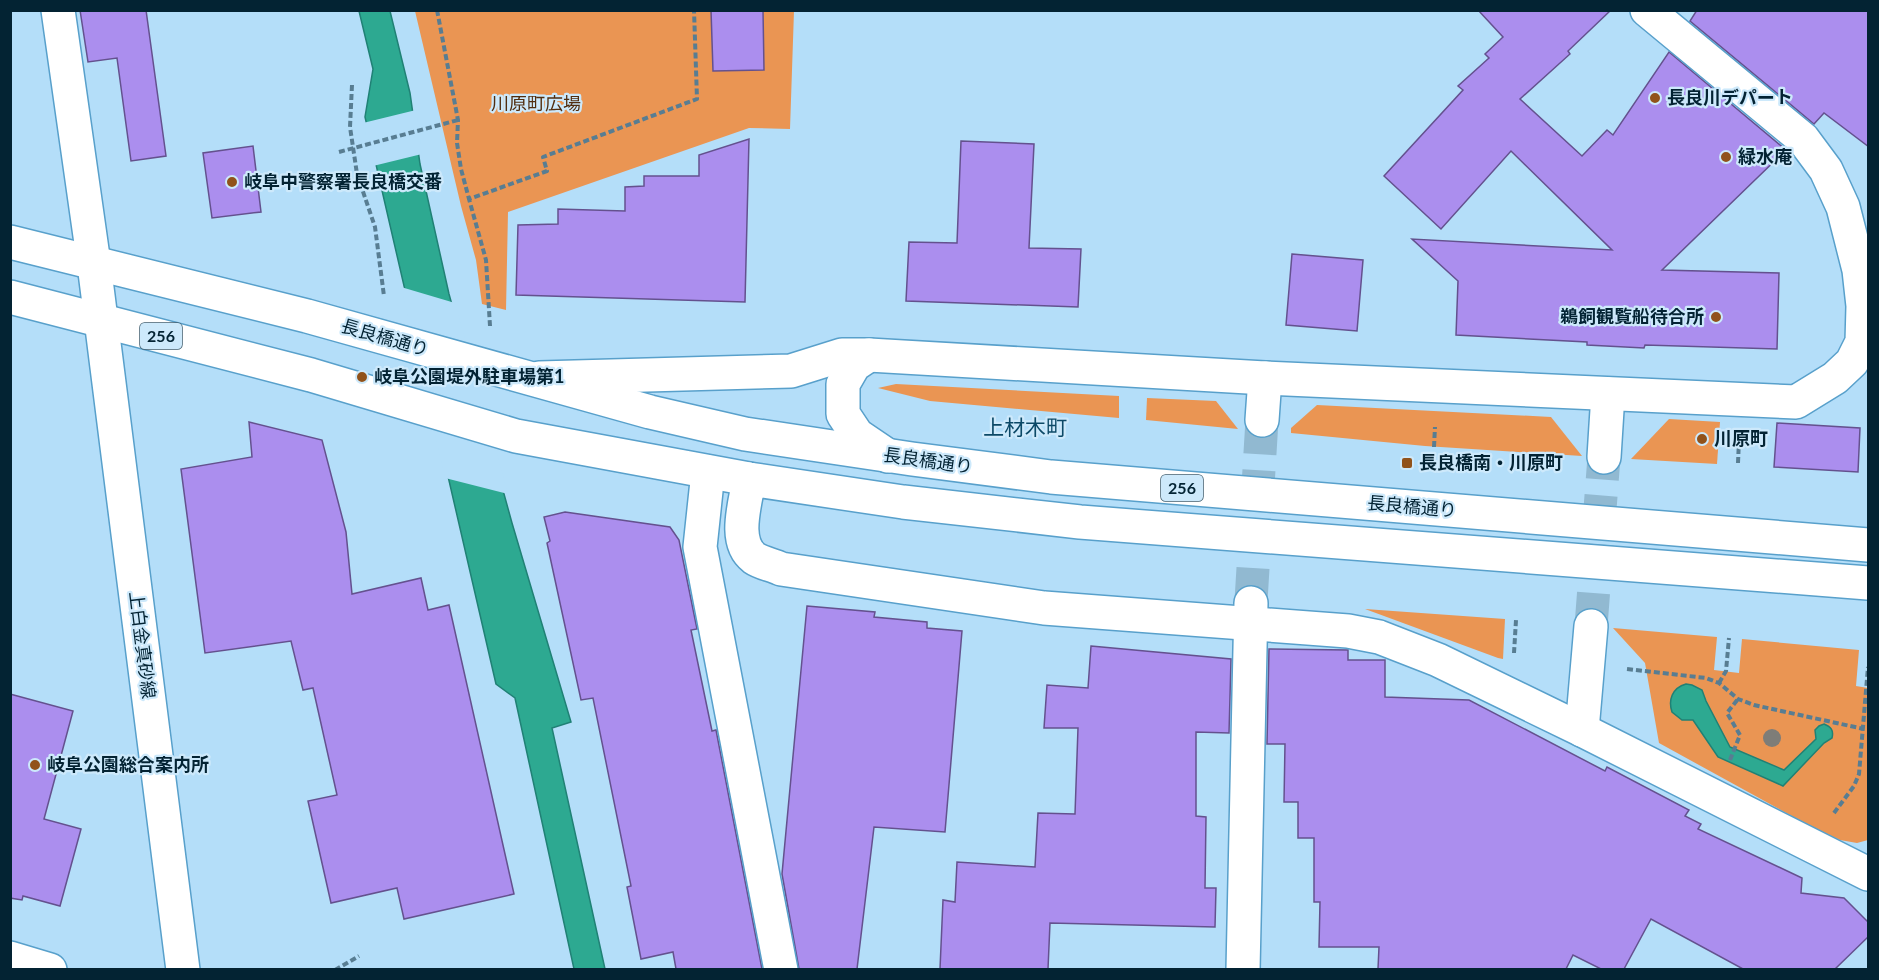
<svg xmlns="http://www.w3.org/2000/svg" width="1879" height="980" font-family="Lato,'Noto Sans JP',sans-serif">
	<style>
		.green { fill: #ea9553 }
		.water { fill: #2da991; stroke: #208175; stroke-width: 1.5 }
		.pier { fill: #b4def9 }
		.building { fill: #ab8eee; stroke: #64518e; stroke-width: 1.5 }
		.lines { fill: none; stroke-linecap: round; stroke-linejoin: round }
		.street-tunnel { stroke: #91b9d1; stroke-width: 33; stroke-dasharray: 33 16; stroke-linecap: butt }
		.street-casing { stroke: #58a0cb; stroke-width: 36 }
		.secondary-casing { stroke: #58a0cb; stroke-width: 36 }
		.highway-casing { stroke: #58a0cb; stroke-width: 36 }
		.path { stroke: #587d92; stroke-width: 4; stroke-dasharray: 6 3; stroke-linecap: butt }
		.street { stroke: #fff; stroke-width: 33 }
		.secondary { stroke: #fff; stroke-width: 33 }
		.highway { stroke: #fff; stroke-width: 33 }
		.tree { fill: #7e7d78 }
		.poi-dot { fill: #91521a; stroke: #cde9fb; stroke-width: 2 }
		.labels { text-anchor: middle; stroke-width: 4.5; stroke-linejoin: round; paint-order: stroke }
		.shield { fill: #cde9fb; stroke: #405e6f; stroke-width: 1.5 }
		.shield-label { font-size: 16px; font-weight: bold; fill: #032333 }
		.poi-label { font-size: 18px; font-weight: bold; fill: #032333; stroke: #cde9fb; text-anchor: start }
		.park-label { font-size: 18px; fill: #512d0f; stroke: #cde9fb }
		.street-label { font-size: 18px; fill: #032333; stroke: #cde9fb }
		.quarter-label { font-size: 21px; fill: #0c4967; stroke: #cde9fb }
	</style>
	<rect width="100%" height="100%" fill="#b4def9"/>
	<g class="green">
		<path d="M 415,11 L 794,11 L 790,129 L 749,128 L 508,212 L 506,310 L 482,304 L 476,260 L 461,206 Z"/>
		<path d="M 896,384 L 1119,396 L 1119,418 L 930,401 L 878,388 Z"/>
		<path d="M 1147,398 L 1216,401 L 1238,429 L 1146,420 Z"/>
		<path d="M 1317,405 L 1551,417 L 1582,456 L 1425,446 L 1291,433 L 1291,428 Z"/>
		<path d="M 1669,419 L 1720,422 L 1717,464 L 1631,459 Z"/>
		<path d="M 1365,609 L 1505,619 L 1503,659 L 1498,658 Z"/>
		<path d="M 1613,628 L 1717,637 L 1714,670 L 1739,673 L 1742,639 L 1859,650 L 1856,686 L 1868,688 L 1868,840 L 1857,843 L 1840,840 L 1808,825 L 1659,743 L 1645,663 Z"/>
	</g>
	<g class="water">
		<path d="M 359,11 L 390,11 L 410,93 L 420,164 L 449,294 L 512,523 L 571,722 L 552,728 L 605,969 L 574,969 L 515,698 L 496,684 L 365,117 L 373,69 Z"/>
		<path d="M 1686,684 L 1692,685 L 1702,690 L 1706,701 L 1730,747 L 1784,770 L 1816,739 L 1815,730 L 1819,726 L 1824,724 C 1831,727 1834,730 1832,738 L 1824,743 L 1783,786 L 1718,757 L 1693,720 L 1682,720 L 1672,712 C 1668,700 1672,688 1686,684 Z"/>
	</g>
	<g class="pier">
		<path d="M 416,110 L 422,154 L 373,166 L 363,123 Z"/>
		<path d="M 401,287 L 455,303 L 508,494 L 445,478 Z"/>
	</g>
	<g class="building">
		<path d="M 80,10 L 146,10 L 166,156 L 131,161 L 117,58 L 88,62 Z"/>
		<path d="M 711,10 L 763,10 L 764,70 L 713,71 Z"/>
		<path d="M 1478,10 L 1611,10 L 1568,51 L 1570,54 L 1520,99 L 1582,156 L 1607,130 L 1613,135 L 1669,52 L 1786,150 L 1662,270 L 1779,273 L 1777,349 L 1645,345 L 1644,348 L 1587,345 L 1587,342 L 1456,335 L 1458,281 L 1412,239 L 1612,250 L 1511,151 L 1441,229 L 1384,176 L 1463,90 L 1458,86 L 1489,58 L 1485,54 L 1503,37 Z"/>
		<path d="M 1697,10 L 1869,10 L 1869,147 L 1824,113 L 1814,124 L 1690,21 Z"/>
		<path d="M 749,139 L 745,302 L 516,295 L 518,225 L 558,224 L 558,209 L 625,211 L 625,187 L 644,186 L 644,176 L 699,176 L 699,155 Z"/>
		<path d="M 961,141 L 1034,144 L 1029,248 L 1081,249 L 1078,307 L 906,301 L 909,242 L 957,243 Z"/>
		<path d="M 253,146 L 261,212 L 212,218 L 203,153 Z"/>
		<path d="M 1292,254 L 1363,260 L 1357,331 L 1286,325 Z"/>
		<path d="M 249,422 L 322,440 L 346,532 L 352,594 L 421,578 L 428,610 L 449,605 L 514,894 L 404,919 L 397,888 L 331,903 L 308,801 L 337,795 L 313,688 L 303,690 L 291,641 L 205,653 L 181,469 L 252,457 Z"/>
		<path d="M 1777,423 L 1860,428 L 1858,472 L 1774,467 Z"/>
		<path d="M 565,512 L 670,527 L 679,540 L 697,629 L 691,630 L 712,731 L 716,730 L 762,969 L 676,969 L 673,952 L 641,959 L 627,887 L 631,886 L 593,698 L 581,700 L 547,543 L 550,541 L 544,517 Z"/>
		<path d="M 807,606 L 875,612 L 874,617 L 927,622 L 927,628 L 962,631 L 945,832 L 874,827 L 857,969 L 799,969 L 782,874 Z"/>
		<path d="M 1091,646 L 1231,659 L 1229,733 L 1196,732 L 1196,816 L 1206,817 L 1205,888 L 1216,888 L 1215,927 L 1050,923 L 1048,969 L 940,969 L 943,900 L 955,902 L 957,862 L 1035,867 L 1038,813 L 1075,814 L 1078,728 L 1044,728 L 1047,685 L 1088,688 Z"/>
		<path d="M 1269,649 L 1348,650 L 1348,660 L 1385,660 L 1385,697 L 1469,700 L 1605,771 L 1607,767 L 1689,810 L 1685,816 L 1701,824 L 1698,829 L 1802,878 L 1801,893 L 1844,898 L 1869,923 L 1869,936 L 1835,969 L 1743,969 L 1651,919 L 1624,969 L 1601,969 L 1573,955 L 1566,969 L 1378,969 L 1379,947 L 1319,947 L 1320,902 L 1314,902 L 1314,838 L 1298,838 L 1298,802 L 1284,802 L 1285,744 L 1267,744 Z"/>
		<path d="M 10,694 L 73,711 L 44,819 L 81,829 L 60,906 L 23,896 L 22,900 L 10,898 Z"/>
	</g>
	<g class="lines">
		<g class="street-tunnel">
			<path d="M 1251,601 L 1262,420"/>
			<path d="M 1591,626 L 1604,457"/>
		</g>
		<g class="street-casing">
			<g id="street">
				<path d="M 869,355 L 854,365 L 843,384 L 843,414 L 857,435 L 888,456"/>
				<path d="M 539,378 L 791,371 L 842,355 L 869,355 L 1265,378 L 1796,402 L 1835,378 L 1852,362 L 1862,342 L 1863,306 L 1859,270 L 1843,207 L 1826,170 L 1803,139 L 1647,10"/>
				<path d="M 1262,420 L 1265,378"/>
				<path d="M 1604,457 L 1608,394"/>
				<path d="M 708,472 L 700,547 L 781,970"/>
				<path d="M 749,479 C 746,502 732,541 754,558 C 761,563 773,565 781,569 L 1044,608 L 1348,631 L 1379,637 L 1438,660 L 1582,730 L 1868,874"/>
				<path d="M 1582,730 L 1591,626"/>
				<path d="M 10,958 L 50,970"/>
				<path d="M 1243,970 L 1251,603"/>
			</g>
		</g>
		<g class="secondary-casing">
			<path id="secondary" d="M 58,10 L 94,264 L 183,970"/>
		</g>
		<g class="highway-casing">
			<g id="highway">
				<path d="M 10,242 L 307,316 L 650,412 L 745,434 L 912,459 L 1051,477 L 1868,545"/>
				<path d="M 10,297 L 311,375 L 516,436 L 749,479 L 903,502 L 1080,522 L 1868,583"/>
			</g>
		</g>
		<g class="path">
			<path d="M 437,10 L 458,120 L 457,143 L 461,169 L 469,199"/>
			<path d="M 352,85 L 350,127 L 357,174 L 375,227 L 384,296"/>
			<path d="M 339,152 L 458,120"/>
			<path d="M 490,326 L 486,260 L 469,199 L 547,171 L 543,157 L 697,99 L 694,10"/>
			<path d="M 1434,447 L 1435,427"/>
			<path d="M 1738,463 L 1739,440"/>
			<path d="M 1514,653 L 1516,620"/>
			<path d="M 1627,669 L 1706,678 L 1719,683 L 1738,699 L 1754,705 L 1864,729"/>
			<path d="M 1719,683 L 1726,671 L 1729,638"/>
			<path d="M 1730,760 L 1740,735 L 1727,713 L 1738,699"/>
			<path d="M 1834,813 L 1854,786 L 1859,774 L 1868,667"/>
			<path d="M 335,970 L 359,956"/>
		</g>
		<use href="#street" class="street"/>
		<use href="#secondary" class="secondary"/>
		<use href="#highway" class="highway"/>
	</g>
	<circle class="tree" cx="1772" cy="738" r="9"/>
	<g class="poi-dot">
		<circle cx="1655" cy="98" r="6"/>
		<circle cx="1726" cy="157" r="6"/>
		<circle cx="232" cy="182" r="6"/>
		<circle cx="1716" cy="317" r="6"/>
		<circle cx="362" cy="377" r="6"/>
		<circle cx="1702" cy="439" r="6"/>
		<rect x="1401" y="457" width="12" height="12" rx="3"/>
		<circle cx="35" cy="765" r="6"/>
	</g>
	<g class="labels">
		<g class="shield">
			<rect x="140" y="323" width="42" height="26" rx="4.5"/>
			<rect x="1161" y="475" width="42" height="26" rx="4.5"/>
		</g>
		<g class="shield-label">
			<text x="161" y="342">256</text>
			<text x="1182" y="494">256</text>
		</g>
		<g class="poi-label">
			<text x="1667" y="104">長良川デパート</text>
			<text x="1738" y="163">緑水庵</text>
			<text x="244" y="188">岐阜中警察署長良橋交番</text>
			<text x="1704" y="323" text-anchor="end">鵜飼観覧船待合所</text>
			<text x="374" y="383">岐阜公園堤外駐車場第1</text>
			<text x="1714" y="445">川原町</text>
			<text x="1419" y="469">長良橋南・川原町</text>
			<text x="47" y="771">岐阜公園総合案内所</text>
		</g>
		<g class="park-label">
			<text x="536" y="110">川原町広場</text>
		</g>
		<g class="street-label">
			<text transform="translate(385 338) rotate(16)" y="6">長良橋通り</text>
			<text transform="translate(928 461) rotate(8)" y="6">長良橋通り</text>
			<text transform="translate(1412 507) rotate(5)" y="6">長良橋通り</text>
			<text transform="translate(142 645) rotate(83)" y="6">上白金真砂線</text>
		</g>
		<g class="quarter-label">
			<text x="1025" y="435">上材木町</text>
		</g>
	</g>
	<rect width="1879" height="980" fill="none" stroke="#032333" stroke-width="24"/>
</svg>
